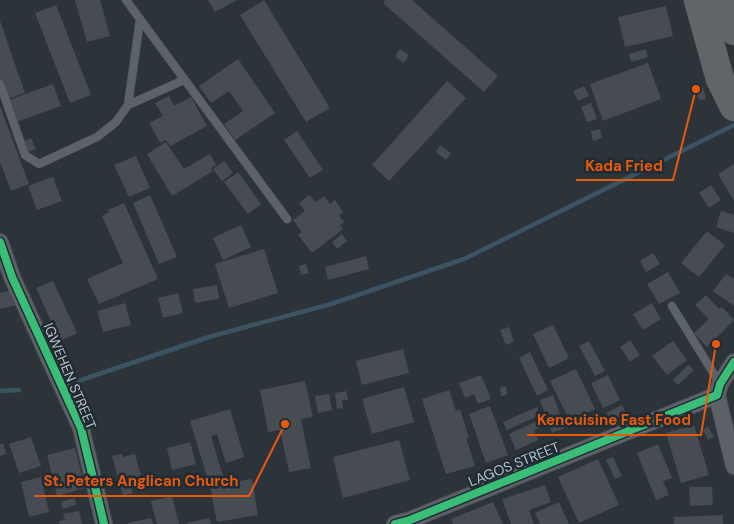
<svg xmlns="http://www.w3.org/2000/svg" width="734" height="524" font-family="'DM Sans',sans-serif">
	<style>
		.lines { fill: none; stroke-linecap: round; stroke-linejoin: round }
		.stream { stroke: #3c5363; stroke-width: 4.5 }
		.building { fill: #464c51 }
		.lane-casing { stroke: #4a5054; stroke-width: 9 }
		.street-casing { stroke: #4a5054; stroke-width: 18 }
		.highway-casing { stroke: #495055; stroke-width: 29 }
		.lane { stroke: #5d6268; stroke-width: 8 }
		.street { stroke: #5d6268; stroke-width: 16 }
		.highway { stroke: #626567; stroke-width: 28 }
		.cycleway-casing { stroke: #202b34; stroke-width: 11 }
		.cycleway { stroke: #3abd76; stroke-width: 8 }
		.labels { text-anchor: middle; stroke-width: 5; stroke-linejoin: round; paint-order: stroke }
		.street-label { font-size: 14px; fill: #b8c1c9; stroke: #202b34 }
		.leader { fill: none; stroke: #e8590c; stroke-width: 2 }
		.callout-dot { fill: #e8590c; stroke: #202b34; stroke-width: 2 }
		.callout-label { font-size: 15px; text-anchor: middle; font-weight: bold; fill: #e8590c; stroke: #202b34; stroke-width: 5; stroke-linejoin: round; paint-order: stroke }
	</style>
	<rect width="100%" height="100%" fill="#2d3439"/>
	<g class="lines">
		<g class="stream">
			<path d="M 78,381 L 212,336 L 331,304 L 464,259 L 734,125"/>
			<path d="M 0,391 L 19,390"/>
		</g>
	</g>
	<g class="building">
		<path d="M 75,0 L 100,0 L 110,36 L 87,42 Z"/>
		<path d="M 208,0 L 237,0 L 215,12 Z"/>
		<path d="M 264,0 L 330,108 L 306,122 L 240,15 Z"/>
		<path d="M 385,0 L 412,0 L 498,76 L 484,92 L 383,3 Z"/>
		<path d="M 56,5 L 91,95 L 70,103 L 35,13 Z"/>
		<path d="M 666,6 L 673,36 L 625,47 L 618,17 Z"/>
		<path d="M 0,21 L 25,93 L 7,99 L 0,78 Z"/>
		<path d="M 400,49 L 409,55 L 404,63 L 395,56 Z"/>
		<path d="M 646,49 L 648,57 L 631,62 L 629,54 Z"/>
		<path d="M 238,59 L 275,113 L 235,140 L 224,124 L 243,111 L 229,91 L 211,103 L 199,86 Z"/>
		<path d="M 648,63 L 661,99 L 603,121 L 590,84 Z"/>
		<path d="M 447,81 L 466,98 L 389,181 L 372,165 Z"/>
		<path d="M 53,84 L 61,106 L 17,122 L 9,100 Z"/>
		<path d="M 584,86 L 589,96 L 578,101 L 573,91 Z"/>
		<path d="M 703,87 L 706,99 L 699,100 L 696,89 Z"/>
		<path d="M 169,96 L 174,106 L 191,97 L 207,126 L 170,146 L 166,140 L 160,143 L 149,123 L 163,116 L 155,103 Z"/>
		<path d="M 591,103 L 597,119 L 587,122 L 581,107 Z"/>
		<path d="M 0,106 L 29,184 L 11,191 L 0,162 Z"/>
		<path d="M 600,129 L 602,138 L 593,141 L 591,131 Z"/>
		<path d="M 297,131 L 323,170 L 310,178 L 284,140 Z"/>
		<path d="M 31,138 L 36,149 L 26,153 L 22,142 Z"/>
		<path d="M 166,142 L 184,169 L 210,154 L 216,165 L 211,168 L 213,171 L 172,196 L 147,154 Z"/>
		<path d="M 440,145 L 451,153 L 446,160 L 436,152 Z"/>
		<path d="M 136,156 L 150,188 L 129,197 L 114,165 Z"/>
		<path d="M 224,161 L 233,173 L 222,181 L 213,169 Z"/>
		<path d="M 734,164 L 734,201 L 718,174 Z"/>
		<path d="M 238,172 L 261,204 L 248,214 L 224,182 Z"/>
		<path d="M 53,177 L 62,201 L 37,210 L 28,186 Z"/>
		<path d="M 711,185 L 721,200 L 709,208 L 699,193 Z"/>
		<path d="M 150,195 L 177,257 L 159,264 L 133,203 Z"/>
		<path d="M 309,195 L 316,202 L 324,196 L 330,204 L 335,200 L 343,212 L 339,215 L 344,222 L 340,225 L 343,229 L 312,253 L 298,235 L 302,232 L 293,220 L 305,211 L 299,203 Z"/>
		<path d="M 124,203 L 158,279 L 99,304 L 87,279 L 123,263 L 102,216 L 109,212 L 108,210 Z"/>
		<path d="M 721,211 L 734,215 L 734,233 L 716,227 Z"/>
		<path d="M 241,225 L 251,247 L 223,260 L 213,238 Z"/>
		<path d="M 707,231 L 725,245 L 699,277 L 681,263 Z"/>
		<path d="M 342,234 L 347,241 L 337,249 L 332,242 Z"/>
		<path d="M 264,249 L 278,293 L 229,308 L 215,264 Z"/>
		<path d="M 653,253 L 660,264 L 646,272 L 640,261 Z"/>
		<path d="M 366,256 L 369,269 L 328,280 L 325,267 Z"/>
		<path d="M 306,264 L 309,273 L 301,275 L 299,266 Z"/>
		<path d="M 668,272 L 680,293 L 659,304 L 647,284 Z"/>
		<path d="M 726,274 L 734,279 L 734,306 L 713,291 Z"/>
		<path d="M 53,281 L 77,333 L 60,341 L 36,288 Z"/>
		<path d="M 217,285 L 219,299 L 195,303 L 193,289 Z"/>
		<path d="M 13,290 L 17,305 L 0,309 L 0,293 Z"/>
		<path d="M 178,293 L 183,313 L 163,318 L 158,298 Z"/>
		<path d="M 706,295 L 719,309 L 722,307 L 734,320 L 707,347 L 694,333 L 709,319 L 695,305 Z"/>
		<path d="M 125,303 L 131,325 L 103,332 L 97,311 Z"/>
		<path d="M 652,303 L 661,319 L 643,330 L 633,314 Z"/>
		<path d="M 553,325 L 569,358 L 549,368 L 533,334 Z"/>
		<path d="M 509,327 L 514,342 L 506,345 L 500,330 Z"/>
		<path d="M 630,340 L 640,355 L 630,362 L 620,347 Z"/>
		<path d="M 589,341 L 605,371 L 595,376 L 579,346 Z"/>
		<path d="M 673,341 L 687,360 L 667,375 L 652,356 Z"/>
		<path d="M 403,349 L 409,373 L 362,385 L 356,361 Z"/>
		<path d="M 530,352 L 548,390 L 537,396 L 519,358 Z"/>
		<path d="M 688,365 L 694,370 L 678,385 L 673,380 Z"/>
		<path d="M 576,369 L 595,409 L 570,421 L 550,381 Z"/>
		<path d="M 481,375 L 491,399 L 478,404 L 474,394 L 465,398 L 459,383 Z"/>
		<path d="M 608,375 L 620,400 L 603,408 L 591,383 Z"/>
		<path d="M 305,381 L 313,417 L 301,419 L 311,468 L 289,472 L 280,430 L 268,432 L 260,390 Z"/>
		<path d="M 506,386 L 507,395 L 501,396 L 500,387 Z"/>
		<path d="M 404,387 L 414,422 L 372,434 L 362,399 Z"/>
		<path d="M 449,390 L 456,411 L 460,409 L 469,438 L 466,438 L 475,466 L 446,474 L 422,399 Z"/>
		<path d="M 346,391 L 348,400 L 342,400 L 343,408 L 337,409 L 335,393 Z"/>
		<path d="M 329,394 L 332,410 L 318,413 L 315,396 Z"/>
		<path d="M 553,395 L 565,428 L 552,433 L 540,400 Z"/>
		<path d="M 622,405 L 626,413 L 611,421 L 606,413 Z"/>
		<path d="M 490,406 L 508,455 L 486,463 L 469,414 Z"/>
		<path d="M 537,407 L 540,415 L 507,430 L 503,422 Z"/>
		<path d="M 230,409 L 244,457 L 226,463 L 217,434 L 211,436 L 223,476 L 208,480 L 190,421 Z"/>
		<path d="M 537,421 L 540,428 L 534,430 L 538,440 L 516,450 L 509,434 Z"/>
		<path d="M 694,425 L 709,475 L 681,483 L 666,433 Z"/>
		<path d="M 708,426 L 714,437 L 708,440 L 703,430 Z"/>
		<path d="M 31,437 L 41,466 L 19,473 L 9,444 Z"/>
		<path d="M 399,440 L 410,480 L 343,498 L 333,457 Z"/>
		<path d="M 190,442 L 196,464 L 172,470 L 167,448 Z"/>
		<path d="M 3,443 L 6,454 L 0,456 L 0,444 Z"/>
		<path d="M 658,444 L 672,478 L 663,481 L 669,495 L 656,500 L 637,453 Z"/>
		<path d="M 75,448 L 85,488 L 57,496 L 47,455 Z"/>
		<path d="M 122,454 L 123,457 L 135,454 L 143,483 L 131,486 L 133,493 L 123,496 L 112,456 Z"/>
		<path d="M 613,457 L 622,476 L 615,479 L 606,460 Z"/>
		<path d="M 598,459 L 619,505 L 579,523 L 558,477 Z"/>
		<path d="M 41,477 L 49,512 L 29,517 L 21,482 Z"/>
		<path d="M 252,479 L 258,515 L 217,522 L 210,486 Z"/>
		<path d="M 545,485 L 551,502 L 529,510 L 534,524 L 511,524 L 502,499 Z"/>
		<path d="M 689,487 L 712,487 L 713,505 L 690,506 Z"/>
		<path d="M 172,496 L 179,524 L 157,524 L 151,501 Z"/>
		<path d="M 74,498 L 77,504 L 63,509 L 61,502 Z"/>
		<path d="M 493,502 L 503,524 L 453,524 L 451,519 Z"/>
		<path d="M 559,502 L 569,524 L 540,524 L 535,513 Z"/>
		<path d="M 79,511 L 82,524 L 59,524 L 59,521 L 65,520 L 63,514 Z"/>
		<path d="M 723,515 L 723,524 L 674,524 L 674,517 Z"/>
		<path d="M 151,518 L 153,524 L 128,524 L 128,523 Z"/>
		<path d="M 209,518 L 211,524 L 188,524 L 187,523 Z"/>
	</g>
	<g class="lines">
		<g class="lane-casing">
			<g id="lane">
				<path d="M 126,0 L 287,219"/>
				<path d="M 0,84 L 25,155 L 39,164 L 97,137 L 116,122 L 128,105 L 140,20"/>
				<path d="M 128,105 L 184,80"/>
				<path d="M 672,306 L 720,384"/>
			</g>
		</g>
		<g class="street-casing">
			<g id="street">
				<path d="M 0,242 L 12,277 L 81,428 L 104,524"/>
				<path d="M 717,395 L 734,466"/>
				<path d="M 395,524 L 410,520 L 717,395 L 720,384 L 734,362"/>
			</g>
		</g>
		<g class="highway-casing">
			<g id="highway">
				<path d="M 698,0 L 720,79 L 734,107"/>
				<path d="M 726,0 L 734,31"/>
			</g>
		</g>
		<use href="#lane" class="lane"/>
		<use href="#street" class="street"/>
		<use href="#highway" class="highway"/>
		<g class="cycleway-casing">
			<g id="cycleway">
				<path d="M 0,242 L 12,277 L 81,428 L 104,524"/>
				<path d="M 395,524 L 410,520 L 717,395 L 720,384 L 734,362"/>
			</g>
		</g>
		<use href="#cycleway" class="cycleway"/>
	</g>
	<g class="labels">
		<g class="street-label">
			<text transform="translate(70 376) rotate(67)" y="5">IGWEHEN STREET</text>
			<text transform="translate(514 464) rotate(-22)" y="5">LAGOS STREET</text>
		</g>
	</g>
	<path class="leader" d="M696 89L673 180H576M716 344L701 435H527M285 424L249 496H34"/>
	<g class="callout-dot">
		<circle cx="696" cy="89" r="5"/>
		<circle cx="716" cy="344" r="5"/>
		<circle cx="285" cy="424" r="5"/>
	</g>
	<g class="callout-label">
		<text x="624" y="171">Kada Fried</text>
		<text x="614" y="425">Kencuisine Fast Food</text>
		<text x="141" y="486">St. Peters Anglican Church</text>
	</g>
</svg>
